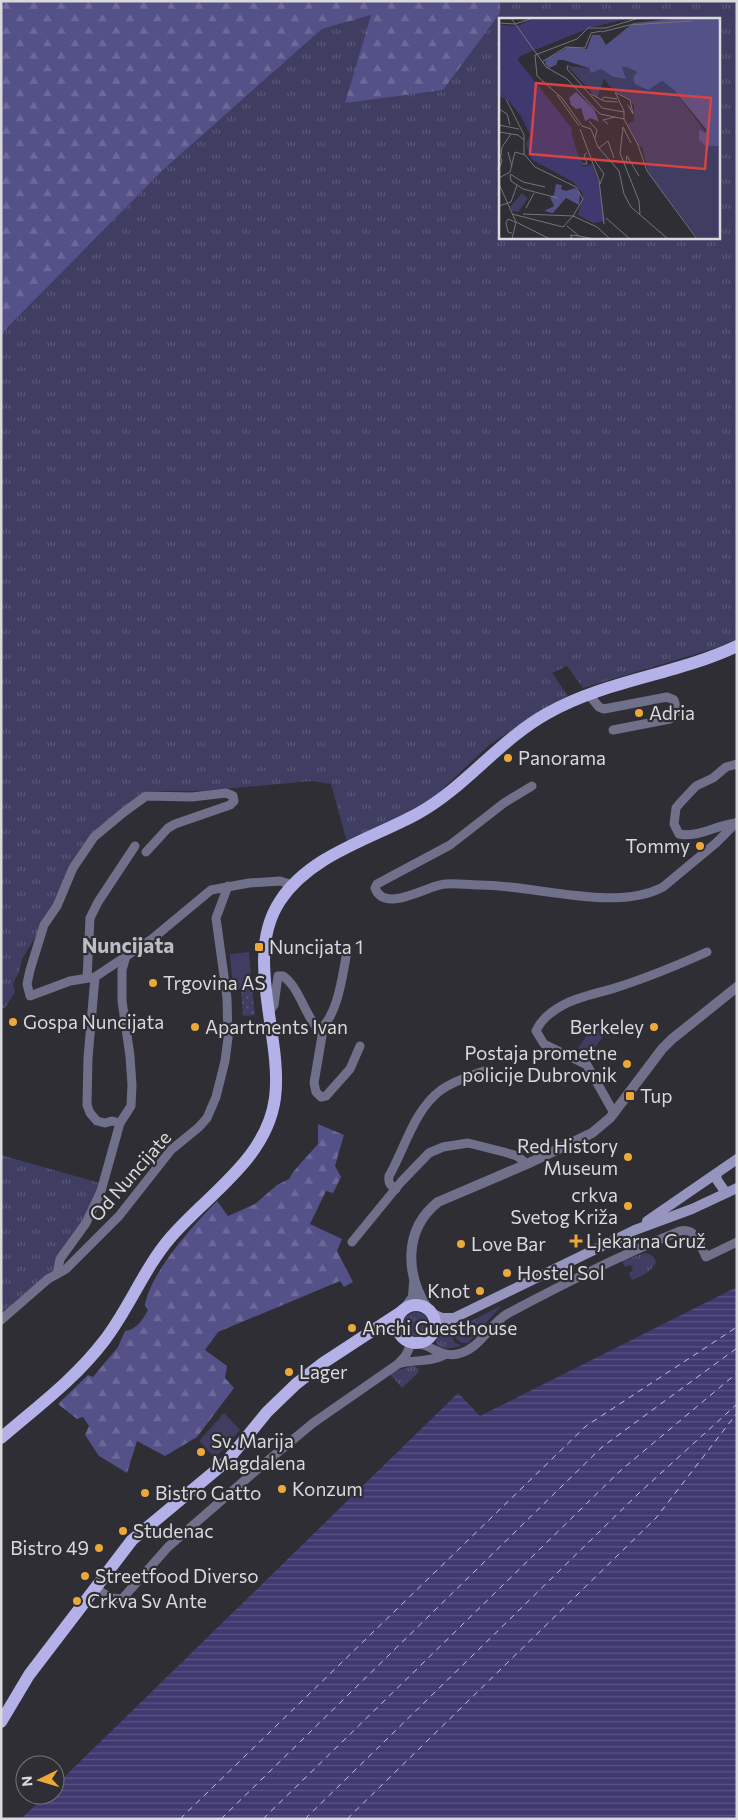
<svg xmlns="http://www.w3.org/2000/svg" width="738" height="1820" font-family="Commissioner,sans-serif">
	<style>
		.grass { fill: url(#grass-tufts); fill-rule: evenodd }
		.forest { fill: url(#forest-firs) }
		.park { fill: url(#park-dots) }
		.pitch { fill: #3f3d62 }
		.water { fill: url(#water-rules) }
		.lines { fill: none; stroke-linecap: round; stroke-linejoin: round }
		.ferry { stroke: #bdbbff; stroke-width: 1; stroke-dasharray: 6 5; stroke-linecap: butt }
		.minor { stroke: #71708a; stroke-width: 9 }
		.tertiary { stroke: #71708a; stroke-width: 10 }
		.secondary { stroke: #9695bf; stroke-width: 10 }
		.primary { stroke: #b3b1e7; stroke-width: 12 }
		.poi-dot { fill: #eca93a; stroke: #2e2e34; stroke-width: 2 }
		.labels { text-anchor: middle; stroke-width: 4.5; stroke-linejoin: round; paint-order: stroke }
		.poi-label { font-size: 19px; fill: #dadadd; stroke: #2e2e34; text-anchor: start }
		.street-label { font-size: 19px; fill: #dadadd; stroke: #2e2e34 }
		.quarter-label { font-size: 21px; font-weight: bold; fill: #bdbdc5; stroke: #2e2e34 }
		.inset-river { fill: none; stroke: #3f396f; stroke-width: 2.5 }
		.inset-road { fill: none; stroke: #737378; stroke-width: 1 }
		.view { fill: #d74343; fill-opacity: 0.15; stroke: #d74343; stroke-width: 2.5 }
		.inset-edge { fill: none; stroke: #dadadd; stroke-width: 2.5 }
	</style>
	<defs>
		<pattern id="grass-tufts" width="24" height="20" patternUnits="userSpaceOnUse" patternTransform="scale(1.25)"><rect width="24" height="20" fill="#3f3d62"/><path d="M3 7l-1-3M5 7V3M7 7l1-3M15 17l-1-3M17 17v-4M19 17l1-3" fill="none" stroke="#5a5878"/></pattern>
		<pattern id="forest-firs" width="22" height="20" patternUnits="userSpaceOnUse" patternTransform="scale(1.25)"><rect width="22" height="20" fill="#545088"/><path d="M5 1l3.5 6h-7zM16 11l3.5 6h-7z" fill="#6c6998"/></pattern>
		<pattern id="park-dots" width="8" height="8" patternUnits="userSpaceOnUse" patternTransform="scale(1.25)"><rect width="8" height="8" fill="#3f3d62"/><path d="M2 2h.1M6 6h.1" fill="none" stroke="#5a5878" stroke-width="1.8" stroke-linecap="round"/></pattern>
		<pattern id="water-rules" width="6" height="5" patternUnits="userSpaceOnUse" patternTransform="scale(1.25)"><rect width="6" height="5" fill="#3f396f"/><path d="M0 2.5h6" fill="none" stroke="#5a5583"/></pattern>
	</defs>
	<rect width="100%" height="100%" fill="#2e2e34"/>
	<g class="grass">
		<path d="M 500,1 L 737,1 L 737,639 L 716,648 L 583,688 L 567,666 L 552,673 L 568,696 L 538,712 L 488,746 L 431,800 L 402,816 L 347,842 L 331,784 L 312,781 L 199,791 L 145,791 L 137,799 L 105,823 L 22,959 L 19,972 L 13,984 L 15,992 L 5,1008 L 1,1009 L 1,334 L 162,171 L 322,29 L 371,15 L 346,103 L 500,13 ZM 500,19 L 719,19 L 719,238 L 500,238 Z"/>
		<path d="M 1,1155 L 100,1183 L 81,1224 L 54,1270 L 1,1315 Z"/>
		<path d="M 645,1253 C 651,1254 654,1256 656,1262 C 651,1272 642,1276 632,1280 L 629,1273 L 633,1270 L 631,1265 L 625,1267 L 622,1261 Z"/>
		<path d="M 501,1306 L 468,1343 C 458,1344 449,1335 459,1327 Z"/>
		<circle cx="416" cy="1324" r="12"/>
		<path d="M 462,1320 L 462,1323 C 454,1329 449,1333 455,1343 L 462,1345 C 450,1350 432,1352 436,1332 Z"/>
		<path d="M 412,1366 L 415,1366 L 419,1370 L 417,1374 L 402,1388 L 389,1373 Z"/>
	</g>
	<g class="forest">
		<path d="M 1,1 L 500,1 L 500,13 L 443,90 L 345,103 L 371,15 L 322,29 L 162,171 L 1,334 Z"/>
		<path d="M 318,1124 L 344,1135 L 335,1166 L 341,1177 L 333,1193 L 326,1191 L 310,1224 L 342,1239 L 337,1251 L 353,1282 L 344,1287 L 340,1281 L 218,1332 L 205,1350 L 227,1366 L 225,1378 L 234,1388 L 197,1437 L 165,1456 L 137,1441 L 127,1473 L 99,1456 L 85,1435 L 89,1426 L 83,1417 L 77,1419 L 58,1404 L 88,1375 L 93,1377 L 118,1347 L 125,1331 C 138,1329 142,1320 148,1310 L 145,1305 C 150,1273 194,1224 217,1201 L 228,1216 L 255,1204 L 277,1185 L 289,1179 L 293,1172 L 318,1144 Z"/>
	</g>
	<path class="park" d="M 252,988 L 255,1015 L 243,1016 L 241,989 Z"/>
	<g class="pitch">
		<path d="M 249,952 L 252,988 L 233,990 L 230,954 Z"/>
		<path d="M 593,1027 L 604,1035 L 589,1056 L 578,1048 Z"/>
		<path d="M 224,1413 L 240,1430 L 215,1458 L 199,1441 Z"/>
	</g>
	<path class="water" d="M 737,1287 L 737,1819 L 21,1819 L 46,1795 L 55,1795 L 55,1786 L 458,1393 L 480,1416 Z"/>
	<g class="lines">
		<g class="ferry">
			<path d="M 180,1819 L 586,1426 L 737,1327"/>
			<path d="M 221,1819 L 602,1447 L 737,1348"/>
			<path d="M 263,1819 L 620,1471 L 737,1373"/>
			<path d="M 305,1819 L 638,1494 L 737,1404"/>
			<path d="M 347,1819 L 656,1518 L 737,1413"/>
		</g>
		<g class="minor">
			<path d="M 589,695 L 599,707 L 604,709 L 667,697 L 674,700 L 677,711 L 670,719 L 613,730"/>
			<path d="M 532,786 L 504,803 L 450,845 L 377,884 L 375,888 C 384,913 424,888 440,885 C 452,882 466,885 478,885 C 532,884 614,913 663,887 L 716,843 L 737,822"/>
			<path d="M 736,823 C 716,825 698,838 679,834 L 674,824 L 676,808 L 680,803 L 696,786 L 713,778 L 726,767 L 737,764"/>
			<path d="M 146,852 L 168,828 L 175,824 L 230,805 L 234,801 L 233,796 L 226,793 L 192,797 L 146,796 L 124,812 L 94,837 L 73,868 L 57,906 L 44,925 L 30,970 L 27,984 L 30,996 L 70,981 L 95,977 L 152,939 L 211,890 L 249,883 L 280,881 L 293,885"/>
			<path d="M 95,977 L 88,1058 L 87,1105 L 90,1113 L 97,1121 L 105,1123 L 112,1121 L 120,1123"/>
			<path d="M 87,978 L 90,918 L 98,902 L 135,846"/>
			<path d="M 269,1012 L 274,1005 L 278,976 L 283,976 C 297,986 302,1005 311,1019 C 314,1026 320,1029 322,1036 L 314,1083 L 316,1092 L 321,1097 L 326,1096 L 350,1069 L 360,1046"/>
			<path d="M 320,1030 C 339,1012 342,976 347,952"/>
			<path d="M 614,1113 L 587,1065 L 544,1044 L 536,1031 C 541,1019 552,1011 563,1005 C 580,996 600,993 618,987 C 649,977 678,965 707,952"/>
			<path d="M 396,1189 C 390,1185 388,1183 389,1176 C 405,1148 414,1110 441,1090 C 454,1081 470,1076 484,1071"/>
			<path d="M 352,1242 L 401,1182 L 429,1153 L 443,1147 L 468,1143 L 504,1152 L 517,1156 L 527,1164"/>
			<path d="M 57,1274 L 60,1259 L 86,1223 L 101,1191 L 120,1123 L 131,1106 L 132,1085 L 130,1056 L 122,1001 L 122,970 L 126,956"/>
			<path d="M 1,1320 L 48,1279 L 66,1269 L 119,1216 L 171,1150 L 199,1127 L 207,1118 L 216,1097 L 225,1061 L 228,1038 L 227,998 L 216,918 L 228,886"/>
			<path d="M 418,1343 C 433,1347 444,1359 461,1353 C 481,1347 490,1324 507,1314 C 563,1284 621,1255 680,1231 C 696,1227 700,1245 706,1257 L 737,1242"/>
			<path d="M 398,1364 C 413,1359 430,1363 444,1355"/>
			<path d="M 95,1588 L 111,1598 L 122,1599 L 168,1547 L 253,1473 L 313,1423 L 398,1364 L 406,1355 L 412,1342"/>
		</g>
		<g class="tertiary">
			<path d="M 405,1308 L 413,1297 L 414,1283"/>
			<path d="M 427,1308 C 405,1273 404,1229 438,1202 L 527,1164 L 592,1133 L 610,1118 L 662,1049 L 672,1039 L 737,987"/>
		</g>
		<g class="secondary">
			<path d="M 716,1174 L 717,1180 L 726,1193"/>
			<path d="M 647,1221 L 737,1159"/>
			<path d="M 433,1314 L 442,1318 L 453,1318"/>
			<path d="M 434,1331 L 454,1318 L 635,1230 L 692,1209 L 737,1188"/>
		</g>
		<g class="primary">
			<circle cx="416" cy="1324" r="19"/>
			<path d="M 1,1438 C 37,1407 75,1379 104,1341 C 129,1309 144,1268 171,1237 C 208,1194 267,1159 275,1098 C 283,1036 243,957 280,901 C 310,855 371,839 417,814 C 466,787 499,740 548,713 C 606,680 676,675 737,646"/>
			<path d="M 1,1722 L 29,1675 L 132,1540 L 227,1461 L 267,1412 L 296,1384 L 323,1363 L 401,1312"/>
		</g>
	</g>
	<g class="poi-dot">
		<circle cx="639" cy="713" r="5"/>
		<circle cx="508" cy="758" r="5"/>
		<circle cx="700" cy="846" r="5"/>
		<rect x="254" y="942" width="10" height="10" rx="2.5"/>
		<circle cx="153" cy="983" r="5"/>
		<circle cx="13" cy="1022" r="5"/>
		<circle cx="195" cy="1027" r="5"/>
		<circle cx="654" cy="1027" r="5"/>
		<circle cx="627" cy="1064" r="5"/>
		<rect x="625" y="1091" width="10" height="10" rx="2.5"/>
		<circle cx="628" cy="1157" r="5"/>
		<circle cx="628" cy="1206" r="5"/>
		<path d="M573.5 1233.5h5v5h5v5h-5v5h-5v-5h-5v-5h5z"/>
		<circle cx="461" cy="1244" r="5"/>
		<circle cx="507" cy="1273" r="5"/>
		<circle cx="480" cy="1291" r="5"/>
		<circle cx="352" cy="1328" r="5"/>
		<circle cx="289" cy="1372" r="5"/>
		<circle cx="201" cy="1452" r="5"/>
		<circle cx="282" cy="1489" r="5"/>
		<circle cx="145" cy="1493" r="5"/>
		<circle cx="123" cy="1531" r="5"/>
		<circle cx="99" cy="1548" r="5"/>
		<circle cx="85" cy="1576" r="5"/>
		<circle cx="77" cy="1601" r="5"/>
	</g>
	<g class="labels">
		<g class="poi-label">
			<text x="649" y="720">Adria</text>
			<text x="518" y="765">Panorama</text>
			<text x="690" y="853" text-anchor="end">Tommy</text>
			<text x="269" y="954">Nuncijata 1</text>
			<text x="163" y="990">Trgovina AS</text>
			<text x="23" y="1029">Gospa Nuncijata</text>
			<text x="205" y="1034">Apartments Ivan</text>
			<text x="644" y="1034" text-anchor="end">Berkeley</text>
			<text x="617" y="1060" text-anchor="end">Postaja prometne<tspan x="617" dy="22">policije Dubrovnik</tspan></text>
			<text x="640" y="1103">Tup</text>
			<text x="618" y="1153" text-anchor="end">Red History<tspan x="618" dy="22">Museum</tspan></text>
			<text x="618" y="1202" text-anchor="end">crkva<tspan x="618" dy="22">Svetog Križa</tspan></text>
			<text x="586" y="1248">Ljekarna Gruž</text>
			<text x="471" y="1251">Love Bar</text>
			<text x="517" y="1280">Hostel Sol</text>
			<text x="470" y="1298" text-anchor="end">Knot</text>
			<text x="362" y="1335">Anchi Guesthouse</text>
			<text x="299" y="1379">Lager</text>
			<text x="211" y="1448">Sv. Marija<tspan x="211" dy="22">Magdalena</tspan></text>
			<text x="292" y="1496">Konzum</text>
			<text x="155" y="1500">Bistro Gatto</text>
			<text x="133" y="1538">Studenac</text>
			<text x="89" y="1555" text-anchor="end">Bistro 49</text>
			<text x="95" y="1583">Streetfood Diverso</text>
			<text x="87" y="1608">Crkva Sv Ante</text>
		</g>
		<g class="street-label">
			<text transform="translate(130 1176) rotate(-49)" y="7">Od Nuncijate</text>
		</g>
		<g class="quarter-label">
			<text x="128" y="953">Nuncijata</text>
		</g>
	</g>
	<g transform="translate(499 18)">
		<rect width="221" height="221" fill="#2e2e34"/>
		<path d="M 68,48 L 102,51 L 114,59 L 127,61 L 122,49 L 127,49 L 138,54 L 134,59 L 137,66 L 153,69 L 163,63 L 175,72 L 208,116 L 200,113 L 216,128 L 221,128 L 221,221 L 199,221 L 149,154 L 143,128 L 141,129 L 128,106 L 135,103 L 135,87 L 131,82 L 111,69 L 105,61 L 98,80 Z" fill="#3f3d62"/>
		<path d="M 183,0 L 221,0 L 221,128 L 207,128 L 200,122 L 200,112 L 207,115 L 207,111 L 175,72 L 163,63 L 149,72 L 136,66 L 134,59 L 138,54 L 127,49 L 123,49 L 127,61 L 114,59 L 102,51 L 92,55 L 90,50 L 64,42 L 59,42 L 57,47 L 50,50 L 46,46 L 47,42 L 69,29 L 88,31 L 93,17 L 101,17 L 107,27 L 134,5 ZM 77,74 L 95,91 L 100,104 L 92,100 L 86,103 L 82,90 L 77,91 L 72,87 L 70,80 ZM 57,166 L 63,167 L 62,171 L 67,173 L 76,170 L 81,175 L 80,187 L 67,180 L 54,195 L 45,193 L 55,188 L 51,179 L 55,177 Z" fill="#545088"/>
		<path d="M 23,175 L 29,180 L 19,194 L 13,193 L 11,189 Z" fill="#3f3d62"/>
		<path d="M 37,0 L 133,0 L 93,9 L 21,38 L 19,42 L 74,112 L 72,114 L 83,150 L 93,146 L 100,165 L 106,203 L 94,205 L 79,197 L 84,176 L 74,164 L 32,141 L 27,126 L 31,117 L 22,98 L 9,82 L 0,78 L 0,7 L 18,8 Z" fill="#3f396f"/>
		<path class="inset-river" d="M 0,49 L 26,70 L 70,124 L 83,146M 0,53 L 24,71 L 68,126 L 82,151 L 86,153 L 89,148M 0,57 L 15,66 L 77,143 L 83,146M 0,61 L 14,69 L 79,150 L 86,149M 0,64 L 12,71 L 70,139M 204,221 L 222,203"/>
		<path class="inset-road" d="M 12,0 L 47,49 L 68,61 L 101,96 L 125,101 L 139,127 L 148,153 L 198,221M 0,5 L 16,6 L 35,0M 103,14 L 130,7 L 193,3M 43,44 L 67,29 L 86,30 L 92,15 L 103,13M 69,47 L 68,51 L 103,90 L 125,94M 92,76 L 105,83 L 119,84M 58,77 L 80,108M 7,81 L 25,117 L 25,136M 103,82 L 105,79 L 118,81M 0,91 L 8,96 L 11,107M 125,101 L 125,93 L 116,74 L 131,82 L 134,96 L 129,87M 90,103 L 98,112 L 96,120M 109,106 L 104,102 L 116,99M 0,107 L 20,111M 83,108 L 92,111 L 99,129 L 120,153 L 125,176 L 132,189 L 169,221M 83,108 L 63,80 L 38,58 L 36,37 L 78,21 L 89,10 L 107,10 L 140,0M 124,109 L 121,135 L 140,183 L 141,196M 124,109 L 132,125M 81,111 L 100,162 L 105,206M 0,114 L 19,117 L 25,122M 100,130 L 109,123 L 115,140M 9,134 L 13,149M 0,135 L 3,143 L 0,151M 2,138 L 3,129 L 12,116M 94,140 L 105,156 L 101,166M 127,143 L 128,138 L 140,158M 83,146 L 88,146 L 85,137 L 88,135M 11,156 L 24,164 L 46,169M 11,157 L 12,163 L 24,171 L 59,180M 0,160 L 11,154 L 16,134 L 26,137 L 36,149 L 77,169 L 84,181 L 74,198M 0,166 L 17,204 L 51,221M 0,188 L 12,184 L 18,167M 27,190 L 35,175M 13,196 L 64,209 L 74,198 L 98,209M 24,196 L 75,198M 107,200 L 131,221M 68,208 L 80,218 L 95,221M 98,209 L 111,221M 13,215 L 9,214 L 7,205 L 9,201 L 16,204M 13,221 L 17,204M 70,221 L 73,219 L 71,217 L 80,218"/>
		<path class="view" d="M 37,65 L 212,80 L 206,151 L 31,136 Z"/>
		<rect width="221" height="221" class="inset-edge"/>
	</g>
	<rect width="738" height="1820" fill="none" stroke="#dadadd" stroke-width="5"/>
	<g transform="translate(40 1780) rotate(265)"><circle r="24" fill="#2e2e34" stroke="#737378"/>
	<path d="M0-4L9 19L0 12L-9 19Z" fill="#eca93a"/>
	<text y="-8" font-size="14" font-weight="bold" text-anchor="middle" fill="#dadadd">N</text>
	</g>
</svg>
